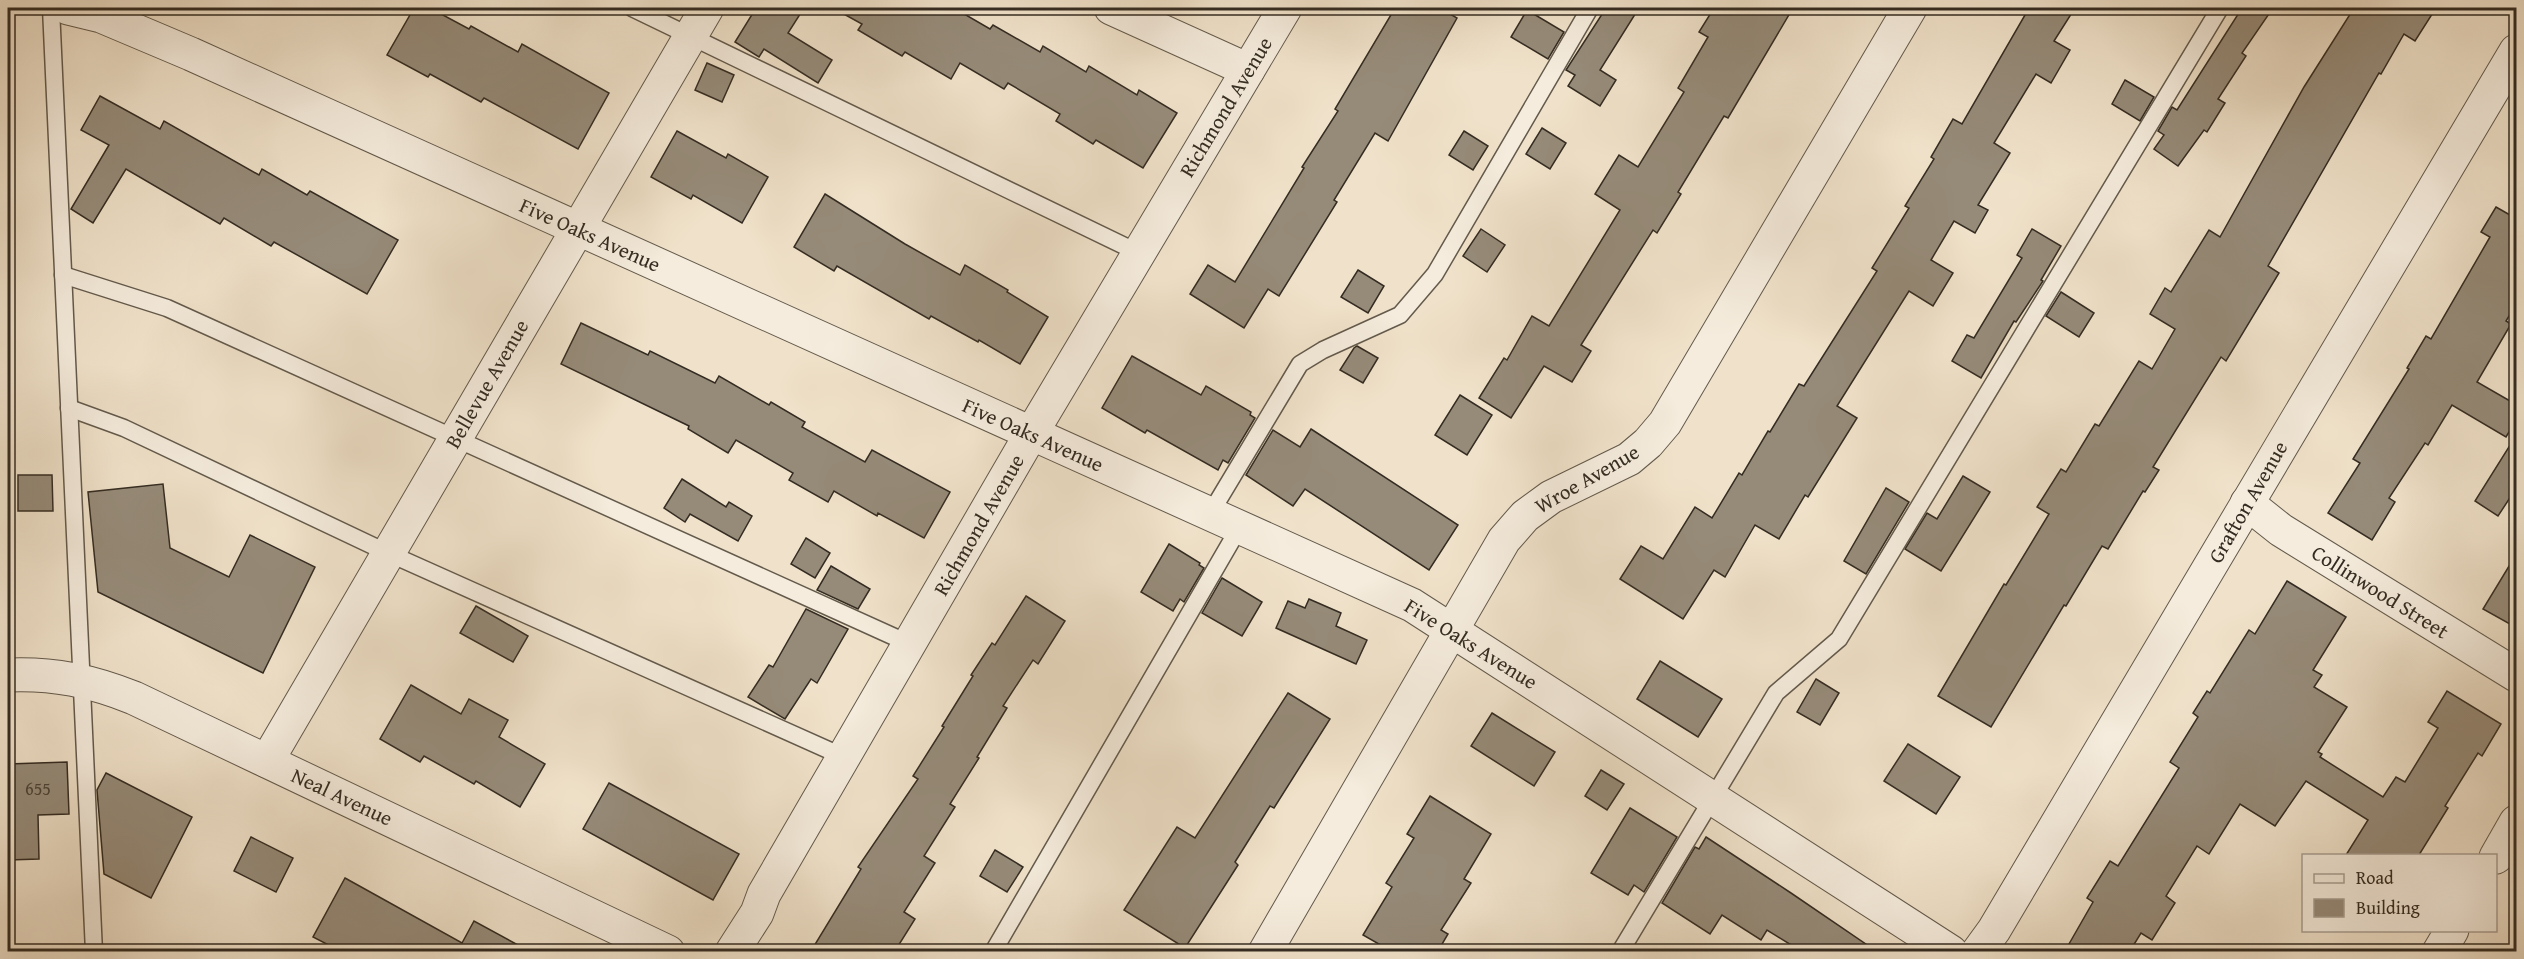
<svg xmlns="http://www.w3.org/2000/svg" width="2524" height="959" font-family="'Gentium Book Plus',serif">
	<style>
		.building { fill: #968b79; stroke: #342c22; stroke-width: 1.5 }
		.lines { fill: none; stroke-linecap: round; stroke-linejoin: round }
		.lane-casing { stroke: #635a4c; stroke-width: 19 }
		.street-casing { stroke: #635a4c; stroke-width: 35 }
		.lane { stroke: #f5ecdd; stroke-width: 16 }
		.street { stroke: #f5ecdd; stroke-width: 33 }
		.labels { text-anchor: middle; stroke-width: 4.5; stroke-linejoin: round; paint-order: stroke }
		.number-label { font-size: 18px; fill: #4c4438 }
		.street-label { font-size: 21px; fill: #342c22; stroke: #f5ecdd }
	</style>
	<rect width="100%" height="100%" fill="#f0e2ca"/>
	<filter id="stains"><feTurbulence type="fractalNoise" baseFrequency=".00333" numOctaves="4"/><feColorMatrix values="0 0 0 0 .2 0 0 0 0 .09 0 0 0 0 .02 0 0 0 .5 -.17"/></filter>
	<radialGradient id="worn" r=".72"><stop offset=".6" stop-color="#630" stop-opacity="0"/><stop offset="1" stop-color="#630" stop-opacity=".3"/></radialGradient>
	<g class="building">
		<path d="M 414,8 L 430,8 L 469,29 L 471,26 L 518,52 L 522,44 L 609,93 L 578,149 L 484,98 L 481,102 L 430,74 L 428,77 L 387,55 Z"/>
		<path d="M 756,8 L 804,8 L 788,33 L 832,60 L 818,83 L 764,49 L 759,57 L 735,42 Z"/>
		<path d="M 833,8 L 954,8 L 990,29 L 993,25 L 1040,52 L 1043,46 L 1086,72 L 1089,66 L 1137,95 L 1139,90 L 1177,113 L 1143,168 L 1096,140 L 1093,144 L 1056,121 L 1060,114 L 1008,83 L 1004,89 L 960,63 L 951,79 L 905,52 L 902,56 L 858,30 L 862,24 Z"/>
		<path d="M 1395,8 L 1440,8 L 1457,18 L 1388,141 L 1375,133 L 1334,200 L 1337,202 L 1279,296 L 1268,289 L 1244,328 L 1190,294 L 1208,265 L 1235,282 L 1304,168 L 1302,167 L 1338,111 L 1335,109 Z"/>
		<path d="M 1606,8 L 1639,8 L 1600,70 L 1616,80 L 1600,106 L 1568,86 L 1575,75 L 1566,70 Z"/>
		<path d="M 1714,8 L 1793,8 L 1728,118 L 1724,116 L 1678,192 L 1681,194 L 1657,233 L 1653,230 L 1581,345 L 1591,351 L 1572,382 L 1544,366 L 1511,418 L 1479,398 L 1504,358 L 1507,360 L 1532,316 L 1549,326 L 1620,210 L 1595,194 L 1619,155 L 1638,167 L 1684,92 L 1678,88 L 1708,37 L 1699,32 Z"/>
		<path d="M 2029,8 L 2075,8 L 2054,41 L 2070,50 L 2051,83 L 2036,74 L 1994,143 L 2010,153 L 1978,205 L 1988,210 L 1975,233 L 1954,221 L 1931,260 L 1953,273 L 1933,306 L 1909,291 L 1837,406 L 1857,418 L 1808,497 L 1805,495 L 1779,539 L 1755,525 L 1725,577 L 1714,570 L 1683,619 L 1620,579 L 1641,546 L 1663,559 L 1695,507 L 1712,518 L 1739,473 L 1742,475 L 1768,431 L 1770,432 L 1799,384 L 1804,386 L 1877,271 L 1872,268 L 1909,208 L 1905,206 L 1934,159 L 1931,157 L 1953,119 L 1962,124 Z"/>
		<path d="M 2242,8 L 2273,8 L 2242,53 L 2246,56 L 2218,99 L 2225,103 L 2207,132 L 2204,130 L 2178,166 L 2154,149 L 2164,135 L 2158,131 L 2172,107 L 2177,110 Z"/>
		<path d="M 2354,8 L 2436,8 L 2415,41 L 2404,34 L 2381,74 L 2379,73 L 2268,266 L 2279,273 L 2226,361 L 2221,357 L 2153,467 L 2159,470 L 2145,492 L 2143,491 L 2108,549 L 2102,546 L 2066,606 L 2064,605 L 1991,727 L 1938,696 L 2004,584 L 2006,585 L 2049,514 L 2037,507 L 2061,469 L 2066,472 L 2095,424 L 2099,426 L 2139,361 L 2152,369 L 2175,329 L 2150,314 L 2165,288 L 2171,292 L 2209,230 L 2220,237 L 2304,87 Z"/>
		<path d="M 1527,10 L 1564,32 L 1548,59 L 1511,37 Z"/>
		<path d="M 707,63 L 734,75 L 722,102 L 695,90 Z"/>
		<path d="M 2125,80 L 2154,97 L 2140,121 L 2112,104 Z"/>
		<path d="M 100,96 L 160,129 L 164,121 L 259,175 L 262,169 L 307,195 L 310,191 L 398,240 L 367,294 L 274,242 L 271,246 L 224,218 L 220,224 L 126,169 L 93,223 L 71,209 L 109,145 L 81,130 Z"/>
		<path d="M 1542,128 L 1566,143 L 1550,169 L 1526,154 Z"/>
		<path d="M 677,131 L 726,158 L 728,154 L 768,177 L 742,223 L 693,195 L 691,199 L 651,177 Z"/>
		<path d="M 1464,131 L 1488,146 L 1473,170 L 1449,155 Z"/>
		<path d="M 825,194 L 905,244 L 960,275 L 965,265 L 1008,290 L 1007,292 L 1048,317 L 1020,364 L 979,340 L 978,342 L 931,316 L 929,319 L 837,266 L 834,271 L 794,247 Z"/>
		<path d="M 2496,207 L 2517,219 L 2517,303 L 2506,321 L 2511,324 L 2477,382 L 2517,405 L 2517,419 L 2506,437 L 2452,405 L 2428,445 L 2425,443 L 2389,498 L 2395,502 L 2372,540 L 2328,513 L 2360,463 L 2353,459 L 2409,369 L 2407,368 L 2426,336 L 2431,339 L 2490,237 L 2481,232 Z"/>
		<path d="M 1481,229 L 1505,245 L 1487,272 L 1463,256 Z"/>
		<path d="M 2032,229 L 2061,246 L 2041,280 L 2043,281 L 2016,322 L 2014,321 L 1981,378 L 1952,361 L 1967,335 L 1974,338 L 2022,258 L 2017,255 Z"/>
		<path d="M 1358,270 L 1384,286 L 1368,313 L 1341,297 Z"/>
		<path d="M 2061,292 L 2094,313 L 2079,337 L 2046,316 Z"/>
		<path d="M 581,323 L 648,355 L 650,351 L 715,383 L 719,376 L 769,405 L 771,402 L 805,422 L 802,427 L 865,462 L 872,450 L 950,492 L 924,538 L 878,513 L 877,516 L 834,491 L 828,502 L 789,480 L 793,473 L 736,440 L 728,453 L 688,429 L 689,426 L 561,364 Z"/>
		<path d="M 1357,346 L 1378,358 L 1363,383 L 1340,370 L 1354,348 Z"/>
		<path d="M 1132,356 L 1201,395 L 1206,386 L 1251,412 L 1250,415 L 1255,418 L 1228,463 L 1223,460 L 1218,470 L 1147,430 L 1145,433 L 1102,408 Z"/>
		<path d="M 1460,395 L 1492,415 L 1467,455 L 1435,435 Z"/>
		<path d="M 1311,429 L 1458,525 L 1429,570 L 1305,489 L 1293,506 L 1246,475 L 1273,430 L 1300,447 Z"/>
		<path d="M 2517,434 L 2517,487 L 2498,516 L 2475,501 Z"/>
		<path d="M 18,475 L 52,475 L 53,511 L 18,511 Z"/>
		<path d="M 1963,476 L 1990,492 L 1941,571 L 1905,549 L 1927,513 L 1937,519 Z"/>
		<path d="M 682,479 L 726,507 L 729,502 L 752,516 L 738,541 L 690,514 L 685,522 L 664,508 Z"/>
		<path d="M 163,484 L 170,548 L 229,577 L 250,535 L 315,567 L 263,673 L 98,592 L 88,492 Z"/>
		<path d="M 1886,488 L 1909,502 L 1866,574 L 1844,561 Z"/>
		<path d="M 806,538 L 830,553 L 815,578 L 791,564 Z"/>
		<path d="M 1169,544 L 1200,563 L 1199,565 L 1204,568 L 1184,602 L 1180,599 L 1173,611 L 1141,592 Z"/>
		<path d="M 2517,553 L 2517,628 L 2483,609 Z"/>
		<path d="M 831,566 L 870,589 L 858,609 L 817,590 Z"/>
		<path d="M 1222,578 L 1262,602 L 1242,636 L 1202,613 Z"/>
		<path d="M 2287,581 L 2346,617 L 2313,670 L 2322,675 L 2314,687 L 2347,707 L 2318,752 L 2322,754 L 2320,757 L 2383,797 L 2396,777 L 2405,782 L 2438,728 L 2428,722 L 2447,691 L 2501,724 L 2482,756 L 2478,753 L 2445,806 L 2448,808 L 2419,855 L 2346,855 L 2368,820 L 2306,781 L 2275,826 L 2240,804 L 2209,854 L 2197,846 L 2166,896 L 2175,903 L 2152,940 L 2141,933 L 2130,951 L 2065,951 L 2093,902 L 2087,898 L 2110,861 L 2118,866 L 2179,768 L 2170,762 L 2198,717 L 2193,713 L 2207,691 L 2210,693 L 2249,630 L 2255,634 Z"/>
		<path d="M 1026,596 L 1065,621 L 1038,664 L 1033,660 L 1003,706 L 1007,708 L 977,757 L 979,758 L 950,804 L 955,807 L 924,856 L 935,863 L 904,912 L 915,919 L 895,951 L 811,951 L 861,869 L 858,867 L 918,779 L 913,776 L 944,727 L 942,726 L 973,676 L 971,675 L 992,643 L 995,645 Z"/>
		<path d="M 1309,599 L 1341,613 L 1336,626 L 1367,640 L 1356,664 L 1276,628 L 1288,601 L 1305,608 Z"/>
		<path d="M 476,606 L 528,636 L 513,662 L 460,633 Z"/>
		<path d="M 806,609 L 848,629 L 817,683 L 811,679 L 785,719 L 748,697 L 769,665 L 773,667 Z"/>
		<path d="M 1660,661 L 1722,699 L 1698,737 L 1637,699 Z"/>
		<path d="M 1816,679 L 1839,693 L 1820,725 L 1797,712 Z"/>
		<path d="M 411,685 L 461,714 L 469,699 L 508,720 L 499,737 L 545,764 L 520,807 L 476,781 L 474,784 L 424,756 L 420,762 L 380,739 Z"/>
		<path d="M 1288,693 L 1330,719 L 1274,808 L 1270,806 L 1235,862 L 1238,865 L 1185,948 L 1124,910 L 1177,827 L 1195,838 Z"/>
		<path d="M 1492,713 L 1555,752 L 1534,786 L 1471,746 Z"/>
		<path d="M 1908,744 L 1960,777 L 1936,814 L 1884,781 Z"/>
		<path d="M 67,762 L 69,814 L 38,815 L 39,859 L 8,860 L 8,764 Z"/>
		<path d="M 1601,770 L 1624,784 L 1607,810 L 1585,796 Z"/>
		<path d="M 106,773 L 192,817 L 151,898 L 104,874 L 97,790 Z"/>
		<path d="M 609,783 L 739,854 L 713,900 L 583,829 Z"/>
		<path d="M 1430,796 L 1491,834 L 1464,879 L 1471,883 L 1441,930 L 1448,934 L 1438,951 L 1391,951 L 1363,935 L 1392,887 L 1386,883 L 1414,838 L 1407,834 Z"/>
		<path d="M 1630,808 L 1677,837 L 1644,892 L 1634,885 L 1628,895 L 1591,873 Z"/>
		<path d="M 251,837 L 293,858 L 276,892 L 234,871 Z"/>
		<path d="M 1706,837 L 1791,893 L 1876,951 L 1801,951 L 1767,930 L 1761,940 L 1722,915 L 1710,934 L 1662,903 L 1695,847 L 1699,849 Z"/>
		<path d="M 995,850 L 1023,867 L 1007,892 L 980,876 Z"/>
		<path d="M 345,878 L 462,943 L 474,921 L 529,951 L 340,951 L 313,937 Z"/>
	</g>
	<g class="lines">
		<g class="lane-casing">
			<g id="lane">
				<path d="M 51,8 L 94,952"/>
				<path d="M 632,8 L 1139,253"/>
				<path d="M 63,275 L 167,308 L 910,644"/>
				<path d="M 69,408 L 124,428 L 388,553 L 844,757"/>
				<path d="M 1210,514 L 1300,364 L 1323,350 L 1400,315 L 1435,274 L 1590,8"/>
				<path d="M 993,952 L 1239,528"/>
				<path d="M 1620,952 L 1776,693 L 1839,639 L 2220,8"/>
			</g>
		</g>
		<g class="street-casing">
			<g id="street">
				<path d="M 68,8 L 101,16 L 191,54 L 1412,605 L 1951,952"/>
				<path d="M 1111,8 L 1248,70"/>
				<path d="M 2247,503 L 2281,530 L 2516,675"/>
				<path d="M 8,675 C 53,673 92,681 134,698 L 668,952"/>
				<path d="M 267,761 L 707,8"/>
				<path d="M 2496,857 L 2516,822"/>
				<path d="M 732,952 L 757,913 L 764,894 L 1031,434 L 1285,8"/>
				<path d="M 1265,952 L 1504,540 L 1525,516 L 1551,497 L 1629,459 L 1648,443 L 1665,423 L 1910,8"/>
				<path d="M 1978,952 L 1994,930 L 2516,51"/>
				<path d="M 2439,952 L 2452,930"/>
			</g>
		</g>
		<use href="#lane" class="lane"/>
		<use href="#street" class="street"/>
	</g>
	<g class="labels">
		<g class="number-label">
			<text x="38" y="795">655</text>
		</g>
		<g class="street-label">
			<text transform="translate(1226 107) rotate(-59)" y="7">Richmond Avenue</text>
			<text transform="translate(590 235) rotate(24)" y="7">Five Oaks Avenue</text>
			<text transform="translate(487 384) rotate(-60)" y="7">Bellevue Avenue</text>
			<text transform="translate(1033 435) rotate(24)" y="7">Five Oaks Avenue</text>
			<text transform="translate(1587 479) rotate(-30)" y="7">Wroe Avenue</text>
			<text transform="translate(2248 502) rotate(-60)" y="7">Grafton Avenue</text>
			<text transform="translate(979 525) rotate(-60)" y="7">Richmond Avenue</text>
			<text transform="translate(2380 592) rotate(32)" y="7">Collinwood Street</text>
			<text transform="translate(1471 644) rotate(32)" y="7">Five Oaks Avenue</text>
			<text transform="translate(342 797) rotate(25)" y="7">Neal Avenue</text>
		</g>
	</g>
	<rect width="2524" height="959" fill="none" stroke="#f0e2ca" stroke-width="30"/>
	<rect x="9" y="9" width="2506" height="941" fill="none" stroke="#342c22" stroke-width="3"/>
	<rect x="15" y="15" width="2494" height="929" fill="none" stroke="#342c22" stroke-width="1.5"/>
	<rect x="2302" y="854" width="195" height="78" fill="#f5ecdd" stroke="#a89f92" stroke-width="1.5"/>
	<rect x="2314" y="874" width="30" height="9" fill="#f5ecdd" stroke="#a89f92" stroke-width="1.5"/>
	<text x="2356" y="884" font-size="18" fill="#342c22">Road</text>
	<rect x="2314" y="899" width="30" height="18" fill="#968b79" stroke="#a89f92" stroke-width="1.5"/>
	<text x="2356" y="914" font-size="18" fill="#342c22">Building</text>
	<rect width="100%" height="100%" filter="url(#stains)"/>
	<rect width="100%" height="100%" fill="url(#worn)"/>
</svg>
